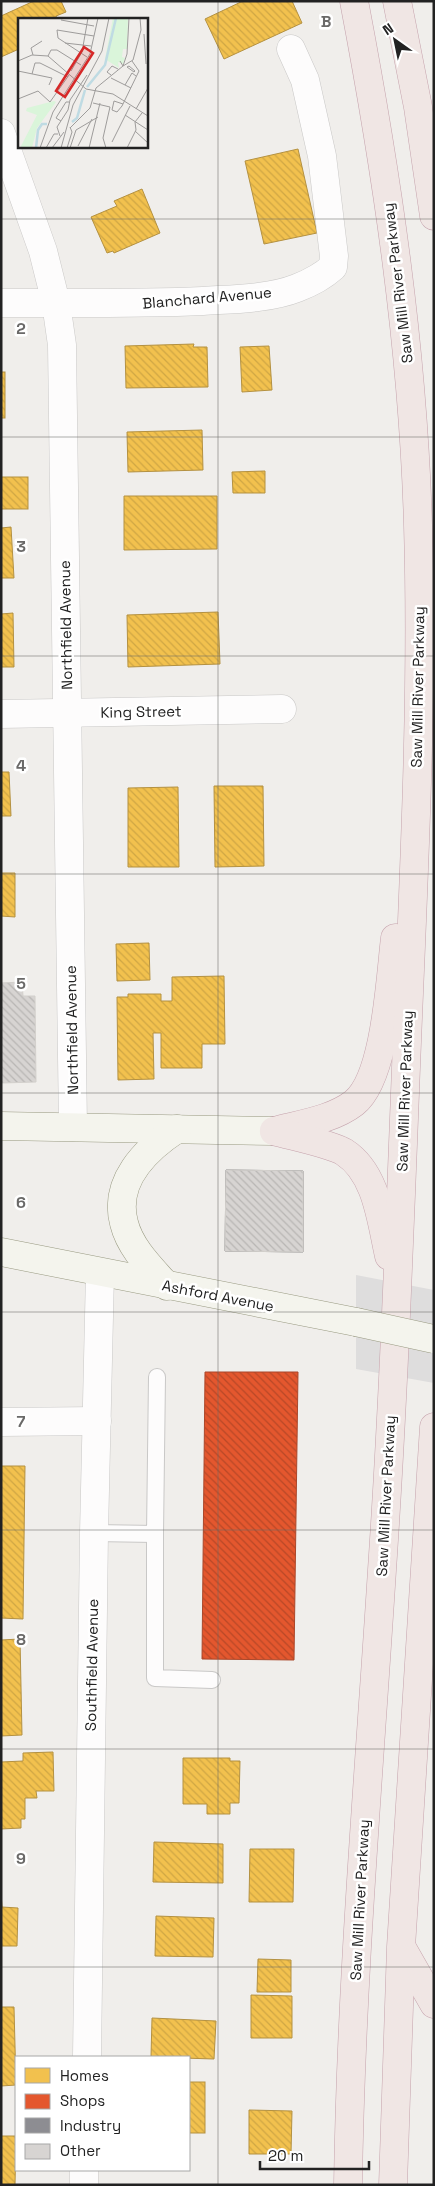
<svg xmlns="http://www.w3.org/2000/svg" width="435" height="2186" font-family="'Space Grotesk',sans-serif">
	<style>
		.pier { fill: #dedddd }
		.homes { fill: url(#homes-back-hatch); stroke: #b49141 }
		.shops { fill: url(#shops-back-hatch); stroke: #aa472a }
		.industry { fill: url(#industry-back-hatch); stroke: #6d6d70 }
		.building { fill: url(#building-back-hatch); stroke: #d3d0cc }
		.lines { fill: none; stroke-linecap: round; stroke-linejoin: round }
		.service-casing { stroke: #c9c8c7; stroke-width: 18 }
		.minor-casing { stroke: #c9c8c7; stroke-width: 29 }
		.tertiary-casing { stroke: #c9c8c7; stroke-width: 29 }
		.secondary-casing { stroke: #999a82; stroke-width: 29 }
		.trunk-casing { stroke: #c5a2ac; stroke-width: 29 }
		.service { stroke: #fdfcfc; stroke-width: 16 }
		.minor { stroke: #fdfcfc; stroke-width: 28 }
		.tertiary { stroke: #fdfcfc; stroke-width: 28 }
		.secondary { stroke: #f4f4ed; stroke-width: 28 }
		.trunk { stroke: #f0e6e4; stroke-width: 28 }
		.secondary-bridge-casing { stroke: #999a82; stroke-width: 29; stroke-linecap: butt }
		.secondary-bridge { stroke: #f4f4ed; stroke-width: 28 }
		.grid { fill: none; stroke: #6a6968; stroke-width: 1; stroke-opacity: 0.55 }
		.labels { text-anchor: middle; stroke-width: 5; stroke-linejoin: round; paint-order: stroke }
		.street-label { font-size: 15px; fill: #222; stroke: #fff }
		.inset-river { fill: none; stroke: #bfdbe3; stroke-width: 2.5 }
		.inset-road { fill: none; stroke: #9e9c9b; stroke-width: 1 }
		.view { fill: #d62828; fill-opacity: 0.15; stroke: #d62828; stroke-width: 2.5 }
		.inset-edge { fill: none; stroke: #222; stroke-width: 2.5 }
		.grid-label { font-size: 16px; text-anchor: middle; font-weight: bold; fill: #6a6968; stroke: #fff; stroke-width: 5; stroke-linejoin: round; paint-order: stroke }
	</style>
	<defs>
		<pattern id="homes-back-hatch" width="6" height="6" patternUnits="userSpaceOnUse" patternTransform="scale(1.25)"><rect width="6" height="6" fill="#f2c14e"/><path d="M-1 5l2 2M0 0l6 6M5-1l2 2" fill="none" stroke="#cfa644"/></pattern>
		<pattern id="shops-back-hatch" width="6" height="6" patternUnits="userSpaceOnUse" patternTransform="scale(1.25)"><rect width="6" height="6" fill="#e4572e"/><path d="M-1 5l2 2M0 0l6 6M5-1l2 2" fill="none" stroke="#b84827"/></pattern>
		<pattern id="industry-back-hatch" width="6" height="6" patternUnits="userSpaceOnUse" patternTransform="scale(1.25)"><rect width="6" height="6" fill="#8d8d92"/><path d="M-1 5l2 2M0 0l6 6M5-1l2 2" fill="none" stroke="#737377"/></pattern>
		<pattern id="building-back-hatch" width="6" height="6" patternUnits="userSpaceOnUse" patternTransform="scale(1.25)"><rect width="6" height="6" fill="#d7d4d2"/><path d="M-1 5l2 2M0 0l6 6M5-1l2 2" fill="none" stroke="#b8b6b4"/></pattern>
	</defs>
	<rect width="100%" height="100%" fill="#f0eeeb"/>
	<path class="pier" d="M 356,1275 L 434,1290 L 434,1383 L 356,1369 Z"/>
	<g class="homes">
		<path d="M 34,1 L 61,1 L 66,12 L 56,16 L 57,19 L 19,19 L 19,49 L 1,57 L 1,16 Z"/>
		<path d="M 243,1 L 292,1 L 302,23 L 224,59 L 205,19 Z"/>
		<path d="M 298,149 L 317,233 L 264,244 L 245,161 Z"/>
		<path d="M 142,189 L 160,233 L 114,253 L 113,251 L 107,253 L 91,217 L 117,206 L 114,201 Z"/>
		<path d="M 194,344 L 193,347 L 207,347 L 208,387 L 126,388 L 125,346 Z"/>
		<path d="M 269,346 L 272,390 L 242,392 L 240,347 Z"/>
		<rect x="1" y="372" width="4" height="46"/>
		<path d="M 202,430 L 203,470 L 128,472 L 127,432 Z"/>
		<path d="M 265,471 L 265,493 L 233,493 L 232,472 Z"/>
		<rect x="1" y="477" width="27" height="32"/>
		<path d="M 124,496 L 217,496 L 217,549 L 124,550 Z"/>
		<path d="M 11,527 L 14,578 L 1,578 L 1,528 Z"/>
		<path d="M 218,612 L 220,664 L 128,667 L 127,615 Z"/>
		<path d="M 13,613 L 14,667 L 1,667 L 1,614 Z"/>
		<path d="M 1,772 L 9,772 L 11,816 L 1,816 Z"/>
		<path d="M 214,786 L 263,786 L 264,866 L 215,867 Z"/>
		<path d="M 178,787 L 179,867 L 128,867 L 128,788 Z"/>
		<path d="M 1,873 L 15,873 L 15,917 L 1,916 Z"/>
		<path d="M 149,943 L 150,980 L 117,981 L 116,944 Z"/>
		<path d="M 224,976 L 225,1044 L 202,1044 L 202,1068 L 161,1068 L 161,1033 L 153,1033 L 154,1079 L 118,1080 L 117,997 L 128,997 L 128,994 L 161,994 L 161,1001 L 172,1001 L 172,977 Z"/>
		<path d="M 1,1466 L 25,1466 L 23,1619 L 1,1618 Z"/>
		<path d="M 20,1639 L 22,1735 L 1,1736 L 1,1640 Z"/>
		<path d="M 53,1752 L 54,1791 L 36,1791 L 37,1798 L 25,1798 L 25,1819 L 21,1819 L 21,1828 L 1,1829 L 1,1762 L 23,1761 L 23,1753 Z"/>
		<path d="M 183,1758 L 230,1758 L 230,1761 L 240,1761 L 239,1803 L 230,1803 L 230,1814 L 207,1814 L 207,1804 L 183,1804 Z"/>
		<path d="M 154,1842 L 223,1844 L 223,1883 L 153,1882 Z"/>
		<path d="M 250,1849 L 294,1849 L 293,1902 L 249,1902 Z"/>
		<path d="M 1,1893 L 2,1907 L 18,1908 L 17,1946 L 1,1946 Z"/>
		<path d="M 156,1916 L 214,1918 L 213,1957 L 155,1956 Z"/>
		<path d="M 258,1959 L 291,1960 L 291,1992 L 257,1992 Z"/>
		<path d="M 251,1995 L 292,1996 L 292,2038 L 251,2038 Z"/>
		<path d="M 1,2007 L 14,2007 L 16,2085 L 1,2086 Z"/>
		<path d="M 152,2018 L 216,2021 L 214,2059 L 151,2057 Z"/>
		<rect x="189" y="2082" width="16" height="51"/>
		<path d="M 249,2110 L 292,2111 L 291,2154 L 249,2154 Z"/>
		<path d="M 1,2136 L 16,2136 L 15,2185 L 1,2185 Z"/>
	</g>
	<path class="shops" d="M 205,1372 L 298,1372 L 294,1660 L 202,1659 Z"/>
	<path class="industry" d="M 226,1170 L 303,1171 L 303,1252 L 225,1251 Z"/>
	<g class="building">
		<path d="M 22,982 L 23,996 L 35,996 L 36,1082 L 1,1083 L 1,983 Z"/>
		<path d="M 226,1170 L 303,1171 L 303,1252 L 225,1251 Z"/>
	</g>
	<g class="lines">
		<g class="service-casing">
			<g id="service">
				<path d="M 94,1533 L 155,1534 L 157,1377"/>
				<path d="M 155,1534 L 155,1678 L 212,1680"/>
			</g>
		</g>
		<g class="minor-casing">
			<g id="minor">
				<path d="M 1,303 C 69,303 136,304 203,301 C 233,299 269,299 297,288 C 310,283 323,276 333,267 L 334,256 L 322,156 L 305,80 L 291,49"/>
				<path d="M 1,714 L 282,709"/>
				<path d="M 1,1422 L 97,1421"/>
				<path d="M 87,2057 L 94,1533 L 100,1273"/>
				<path d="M 84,2185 L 84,2170"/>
			</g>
		</g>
		<g class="tertiary-casing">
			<path id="tertiary" d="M 1,133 L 43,251 L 56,303 L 62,345 L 73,1127"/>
		</g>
		<g class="secondary-casing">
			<g id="secondary">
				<path d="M 1,1126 L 274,1131"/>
				<path d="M 1,1252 L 356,1322"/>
				<path d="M 167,1286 C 151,1268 130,1248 124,1223 C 113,1182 145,1150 177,1129"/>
			</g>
		</g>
		<g class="trunk-casing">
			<g id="trunk">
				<path d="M 397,1 L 418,107 L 434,216"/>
				<path d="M 274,1131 C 300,1124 332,1120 354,1103 C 386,1078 390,978 395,938"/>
				<path d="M 274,1131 C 291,1136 331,1144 344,1152 C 377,1173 381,1221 389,1256"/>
				<path d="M 402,1948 L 434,2004"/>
				<path d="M 348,2185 C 351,1979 369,1774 382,1570 C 394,1394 400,1218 407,1042 C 414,870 423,697 418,525 C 413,349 387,174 354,1"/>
				<path d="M 393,2185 L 401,1947 L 434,1427"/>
			</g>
		</g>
		<use href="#service" class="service"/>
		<use href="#minor" class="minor"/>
		<use href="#tertiary" class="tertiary"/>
		<use href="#secondary" class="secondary"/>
		<use href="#trunk" class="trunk"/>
		<g class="secondary-bridge-casing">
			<path id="secondary-bridge" d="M 356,1322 L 434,1339"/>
		</g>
		<use href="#secondary-bridge" class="secondary-bridge"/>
	</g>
	<path class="grid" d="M 218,1 L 218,2185M 1,219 L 434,219M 1,437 L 434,437M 1,656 L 434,656M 1,874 L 434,874M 1,1093 L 434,1093M 1,1312 L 434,1312M 1,1530 L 434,1530M 1,1749 L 434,1749M 1,1967 L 434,1967"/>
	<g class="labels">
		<g class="street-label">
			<text transform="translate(398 283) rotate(-97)" y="5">Saw Mill River Parkway</text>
			<text transform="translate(207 298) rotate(-5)" y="5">Blanchard Avenue</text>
			<text transform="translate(66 625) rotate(-91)" y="5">Northfield Avenue</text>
			<text transform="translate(418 687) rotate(-89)" y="5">Saw Mill River Parkway</text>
			<text transform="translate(141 712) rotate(-1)" y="5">King Street</text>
			<text transform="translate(72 1030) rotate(-91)" y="5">Northfield Avenue</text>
			<text transform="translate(405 1091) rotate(-88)" y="5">Saw Mill River Parkway</text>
			<text transform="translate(218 1296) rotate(11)" y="5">Ashford Avenue</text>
			<text transform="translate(386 1496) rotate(-87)" y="5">Saw Mill River Parkway</text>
			<text transform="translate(92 1665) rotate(-89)" y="5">Southfield Avenue</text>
			<text transform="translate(360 1900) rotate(-87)" y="5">Saw Mill River Parkway</text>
		</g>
	</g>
	<g transform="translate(18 18)">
		<rect width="130" height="130" fill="#f0eeeb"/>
		<path d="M 95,0 L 110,0 L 109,31 L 105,31 L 104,39 L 107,40 L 105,46 L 100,44 L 101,50 L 87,41 ZM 36,83 L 38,84 L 19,110 L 14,130 L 2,130 L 19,97 L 8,93 L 9,90 Z" fill="#daf5da"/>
		<path class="inset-river" d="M 69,69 L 87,47 L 98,0M 54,104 L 59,100 L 67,72M 18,130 L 20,112 L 24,106 L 29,106"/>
		<path class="inset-road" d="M 43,2 L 76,8M 126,16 L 128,46M 47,25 L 73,28M 15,37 L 13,30 L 24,23M 30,38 L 33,32 L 39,32 L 63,47M 69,39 L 40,20 L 39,12 L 76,18M 0,43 L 14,37 L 30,38 L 68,71 L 95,76 L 130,98M 102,43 L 105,48 L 115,42 L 123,12 L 122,0M 111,48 L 117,53 L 116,54 L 109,49 ZM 0,53 L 34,60 L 31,67M 53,53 L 64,34 L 70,0M 14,56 L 17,45 L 22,45 L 50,59M 93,57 L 89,54 L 94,48 L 100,51M 93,60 L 113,70M 107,67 L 114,55 L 118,58M 0,81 L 20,73 L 32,84 L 51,57M 75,85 L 92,89 L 85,120 L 88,130M 105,86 L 96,83 L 94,92 L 99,94 L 104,88 L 121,53 L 114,43M 118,91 L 130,70M 107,97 L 130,112M 43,103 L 38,100 L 48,84 L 51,84M 52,110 L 72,90 L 78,70 L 105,48 L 109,36 L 111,0M 58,112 L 80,99M 117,113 L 130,125M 42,118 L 39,109 L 50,92 L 52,82 L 69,57M 94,124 L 112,88M 60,128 L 74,101M 22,130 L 35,94 L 72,36 L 80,0M 28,130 L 36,116 L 40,116M 34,130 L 46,114M 43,130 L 55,87 L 84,33 L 91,0M 49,130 L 54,114 L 52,109M 52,130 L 58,112M 71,130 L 82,85M 109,130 L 118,112 L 117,104 L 124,95"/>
		<path class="view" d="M 66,29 L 75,35 L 47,79 L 38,73 Z"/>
		<rect width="130" height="130" class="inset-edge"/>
	</g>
	<g class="grid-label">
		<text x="326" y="27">B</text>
		<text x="21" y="334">2</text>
		<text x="21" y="552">3</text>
		<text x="21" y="771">4</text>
		<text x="21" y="989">5</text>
		<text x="21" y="1208">6</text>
		<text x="21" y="1427">7</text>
		<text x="21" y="1645">8</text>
		<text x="21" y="1864">9</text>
	</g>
	<rect width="435" height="2186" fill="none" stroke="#222222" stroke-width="5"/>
	<rect x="15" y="2056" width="175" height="115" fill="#ffffff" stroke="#a7a7a7"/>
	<rect x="25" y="2068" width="25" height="15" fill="#f2c14e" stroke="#a7a7a7"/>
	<text x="60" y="2081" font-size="15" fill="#222222">Homes</text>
	<rect x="25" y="2094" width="25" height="15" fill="#e4572e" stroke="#a7a7a7"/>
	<text x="60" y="2106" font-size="15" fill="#222222">Shops</text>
	<rect x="25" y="2118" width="25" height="15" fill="#8d8d92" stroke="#a7a7a7"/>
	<text x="60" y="2131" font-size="15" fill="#222222">Industry</text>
	<rect x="25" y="2144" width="25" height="15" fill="#d7d4d2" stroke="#a7a7a7"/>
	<text x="60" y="2156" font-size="15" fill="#222222">Other</text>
	<g transform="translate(395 40) rotate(327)" stroke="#ffffff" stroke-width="4" paint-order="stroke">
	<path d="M0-4L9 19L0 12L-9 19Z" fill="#222222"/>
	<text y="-8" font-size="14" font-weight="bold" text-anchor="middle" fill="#222222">N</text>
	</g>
	<path d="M260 2161v8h109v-8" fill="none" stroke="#222222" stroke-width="2.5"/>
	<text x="268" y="2161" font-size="15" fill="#222222" stroke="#ffffff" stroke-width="4" paint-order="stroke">20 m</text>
</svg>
